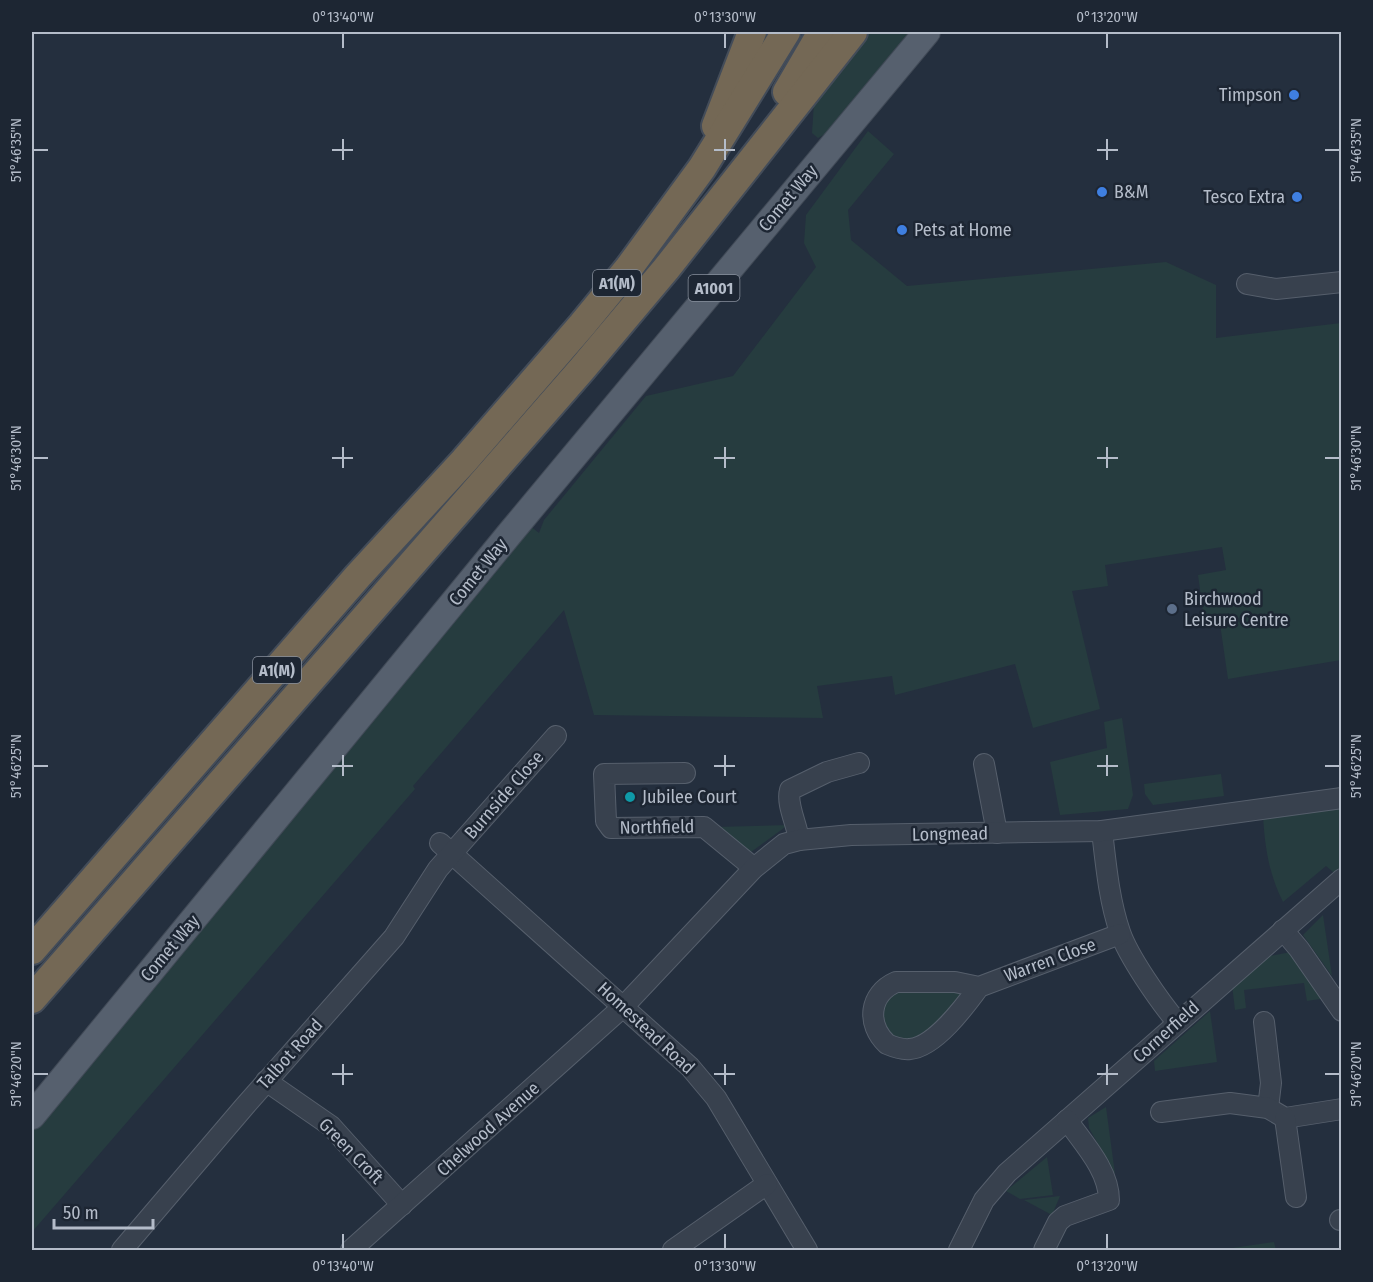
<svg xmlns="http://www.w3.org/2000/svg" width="1373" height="1282" font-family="'Fira Sans Condensed',sans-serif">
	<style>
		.green { fill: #263c3f }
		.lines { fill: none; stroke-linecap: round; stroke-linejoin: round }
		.minor-casing { stroke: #565f6c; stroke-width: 22 }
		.major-casing { stroke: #414a57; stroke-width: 28 }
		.highway-casing { stroke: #434c59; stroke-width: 32 }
		.minor { stroke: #38414e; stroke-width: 20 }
		.major { stroke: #56606e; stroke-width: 26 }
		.highway { stroke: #746855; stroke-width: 28 }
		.ticks { fill: none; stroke: #b4bcc9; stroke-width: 2 }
		.shop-dot { fill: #3f7fe0; stroke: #1d2633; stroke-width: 2 }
		.service-dot { fill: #5c6f8a; stroke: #1d2633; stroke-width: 2 }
		.culture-dot { fill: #0f9aa8; stroke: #1d2633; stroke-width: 2 }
		.labels { text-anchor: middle; stroke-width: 5; stroke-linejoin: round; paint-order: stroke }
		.shield { fill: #1d2633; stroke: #878f9c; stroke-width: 1.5 }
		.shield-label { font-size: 16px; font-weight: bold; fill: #b4bcc9 }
		.poi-label { font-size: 18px; fill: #b4bcc9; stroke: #1d2633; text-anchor: start }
		.street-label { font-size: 18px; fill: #b4bcc9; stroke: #1d2633 }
		.neatline { fill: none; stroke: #b4bcc9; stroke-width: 2 }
		.ticks-label { font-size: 15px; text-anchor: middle; fill: #b4bcc9 }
	</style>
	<rect width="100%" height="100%" fill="#242f3e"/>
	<g class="green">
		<path d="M 865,32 L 909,32 L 827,133 L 818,138 L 812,133 L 814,103 Z"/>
		<path d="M 868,131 L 894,154 L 848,210 L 851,240 L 907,286 L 1166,262 L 1216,285 L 1216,338 L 1341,323 L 1341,660 L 1228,679 L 1220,624 L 1205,626 L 1198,575 L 1226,570 L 1222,547 L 1105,565 L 1108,586 L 1072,591 L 1100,709 L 1033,728 L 1015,664 L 895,695 L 892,676 L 817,686 L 823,718 L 594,715 L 564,610 L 413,786 L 415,789 L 32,1232 L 32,1131 L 530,526 L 539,533 L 544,520 L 646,396 L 733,376 L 816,267 L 804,243 L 806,215 Z"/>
		<path d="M 1122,718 L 1133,795 L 1128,809 L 1060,815 L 1050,762 L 1107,748 L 1104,722 Z"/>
		<path d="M 1221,774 L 1224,796 L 1153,805 L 1145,794 L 1144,784 Z"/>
		<path d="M 1341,805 L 1341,871 L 1334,873 L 1326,866 L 1283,902 C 1269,874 1265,848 1263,816 Z"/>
		<path d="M 788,825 L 747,855 L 715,827 Z"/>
		<path d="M 1323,915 L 1332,976 L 1303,935 Z"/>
		<path d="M 1291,952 L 1327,998 L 1307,1001 L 1304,983 L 1244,990 L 1246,1008 L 1235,1010 L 1232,985 L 1264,957 Z"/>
		<path d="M 894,989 L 959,989 L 962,996 L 924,1040 L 912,1045 L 889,1038 L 879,1008 Z"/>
		<path d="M 1210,1011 L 1217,1062 L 1155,1071 L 1154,1061 Z"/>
		<path d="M 1106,1107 L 1115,1174 L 1089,1128 L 1088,1118 Z"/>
		<path d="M 1047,1157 L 1053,1195 L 1020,1199 L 1006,1191 Z"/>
		<path d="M 1060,1196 L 1052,1215 L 1024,1200 Z"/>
		<path d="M 1274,1242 L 1276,1250 L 1218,1250 Z"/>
	</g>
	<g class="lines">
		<g class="minor-casing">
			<g id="minor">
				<path d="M 1247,284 L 1276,289 L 1342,282"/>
				<path d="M 984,764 L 997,833"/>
				<path d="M 685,773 L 604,774 L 606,821 L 611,828 L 704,827 L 754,868"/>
				<path d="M 1102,831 C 1106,865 1109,900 1120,932 C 1128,956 1160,1002 1177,1022"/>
				<path d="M 799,840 C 797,824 786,804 790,790 L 827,772 L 859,763"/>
				<path d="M 440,843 L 690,1067 L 716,1098 L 807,1250"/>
				<path d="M 1283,930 L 1299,949 L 1342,1011"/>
				<path d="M 979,987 L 955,982 L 896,982 C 869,994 866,1024 887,1044 C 894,1047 902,1050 910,1049 C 935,1047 965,1006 979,987 L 1120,934"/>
				<path d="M 1264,1022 L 1271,1083 L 1268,1108"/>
				<path d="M 266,1081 L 331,1126 L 402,1205"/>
				<path d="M 1161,1112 L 1230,1103 L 1268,1108 L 1285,1118 L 1342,1109"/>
				<path d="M 1285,1118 L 1296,1197"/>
				<path d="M 1340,1220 L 1342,1220"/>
				<path d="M 122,1250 L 244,1107 L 394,937 L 438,869 L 556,736"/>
				<path d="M 351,1250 L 624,1006 L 754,868 L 784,844 L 799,840 L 851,835 L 1102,831 L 1342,798"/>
				<path d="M 673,1250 L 767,1184"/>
				<path d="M 959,1250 L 984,1200 L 1007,1173 L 1342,879"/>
				<path d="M 1044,1250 L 1058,1222 L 1065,1216 L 1109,1200 C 1109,1170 1083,1143 1067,1120"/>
			</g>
		</g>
		<g class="major-casing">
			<path id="major" d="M 32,1116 L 511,532 L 927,32"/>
		</g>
		<g class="highway-casing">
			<g id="highway">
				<path d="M 787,92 L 822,32"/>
				<path d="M 716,126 L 752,32"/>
				<path d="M 32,950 L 358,576 L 464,461 L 582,325 L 628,269 L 702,168 L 786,32"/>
				<path d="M 32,999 L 582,369 L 666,269 L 853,32"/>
			</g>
		</g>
		<use href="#minor" class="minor"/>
		<use href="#major" class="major"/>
		<use href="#highway" class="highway"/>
	</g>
	<path class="ticks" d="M 343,33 L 343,48M 725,33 L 725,48M 1107,33 L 1107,48M 343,139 L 343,160M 725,139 L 725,160M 1107,139 L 1107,160M 33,150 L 48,150M 332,150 L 353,150M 714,150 L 735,150M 1097,150 L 1118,150M 1325,150 L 1340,150M 343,447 L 343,468M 725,447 L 725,468M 1107,447 L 1107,468M 33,458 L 48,458M 332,458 L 353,458M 714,458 L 735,458M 1097,458 L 1118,458M 1325,458 L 1340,458M 343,755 L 343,776M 725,755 L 725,776M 1107,755 L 1107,776M 33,766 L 48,766M 332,766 L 353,766M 714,766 L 735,766M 1097,766 L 1118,766M 1325,766 L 1340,766M 343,1064 L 343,1085M 725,1064 L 725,1085M 1107,1064 L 1107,1085M 33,1074 L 48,1074M 332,1074 L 353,1074M 714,1074 L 735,1074M 1097,1074 L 1118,1074M 1325,1074 L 1340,1074M 343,1234 L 343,1249M 725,1234 L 725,1249M 1107,1234 L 1107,1249"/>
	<g class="shop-dot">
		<circle cx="1294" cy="95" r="6"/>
		<circle cx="1102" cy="192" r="6"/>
		<circle cx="1297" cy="197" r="6"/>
		<circle cx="902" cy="230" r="6"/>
	</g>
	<circle class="service-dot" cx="1172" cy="609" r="6"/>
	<circle class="culture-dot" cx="630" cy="797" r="6"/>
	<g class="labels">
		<g class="shield">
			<rect x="593" y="270" width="48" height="26" rx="4.5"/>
			<rect x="688.5" y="275" width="51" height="26" rx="4.5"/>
			<rect x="253" y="657" width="48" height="26" rx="4.5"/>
		</g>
		<g class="shield-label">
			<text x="617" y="289">A1(M)</text>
			<text x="714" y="294">A1001</text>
			<text x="277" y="676">A1(M)</text>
		</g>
		<g class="poi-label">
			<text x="1282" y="101" text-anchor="end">Timpson</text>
			<text x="1114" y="198">B&amp;M</text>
			<text x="1285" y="203" text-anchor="end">Tesco Extra</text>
			<text x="914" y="236">Pets at Home</text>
			<text x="1184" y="605">Birchwood<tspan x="1184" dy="21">Leisure Centre</tspan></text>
			<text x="642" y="803">Jubilee Court</text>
		</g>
		<g class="street-label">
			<text transform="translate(788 198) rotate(-50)" y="6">Comet Way</text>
			<text transform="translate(478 572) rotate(-51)" y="6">Comet Way</text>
			<text transform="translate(504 795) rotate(-49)" y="6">Burnside Close</text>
			<text transform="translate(657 827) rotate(-1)" y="6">Northfield</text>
			<text transform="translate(950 834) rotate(-1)" y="6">Longmead</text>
			<text transform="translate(170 948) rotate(-50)" y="6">Comet Way</text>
			<text transform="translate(1050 960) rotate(-20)" y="6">Warren Close</text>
			<text transform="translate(646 1028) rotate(43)" y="6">Homestead Road</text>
			<text transform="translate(1166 1032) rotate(-42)" y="6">Cornerfield</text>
			<text transform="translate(290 1054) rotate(-48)" y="6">Talbot Road</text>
			<text transform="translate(488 1129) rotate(-42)" y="6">Chelwood Avenue</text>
			<text transform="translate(351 1151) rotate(46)" y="6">Green Croft</text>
		</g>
	</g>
	<rect width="1373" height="1282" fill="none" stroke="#1d2633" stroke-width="66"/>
	<path d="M54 1219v9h99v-9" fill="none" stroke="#b4bcc9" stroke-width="3"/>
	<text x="63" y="1219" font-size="18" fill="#b4bcc9" stroke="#1d2633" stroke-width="4.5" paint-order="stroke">50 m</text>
	<rect x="33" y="33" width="1307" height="1216" class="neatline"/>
	<g class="ticks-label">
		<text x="343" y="22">0°13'40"W</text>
		<text x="725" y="22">0°13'30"W</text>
		<text x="1107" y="22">0°13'20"W</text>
		<text transform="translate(16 150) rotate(-90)" y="5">51°46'35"N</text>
		<text transform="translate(1356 150) rotate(-90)" y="5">51°46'35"N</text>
		<text transform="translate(16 458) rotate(-90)" y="5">51°46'30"N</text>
		<text transform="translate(1356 458) rotate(-90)" y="5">51°46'30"N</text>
		<text transform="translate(16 766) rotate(-90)" y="5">51°46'25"N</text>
		<text transform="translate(1356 766) rotate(-90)" y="5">51°46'25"N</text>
		<text transform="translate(16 1074) rotate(-90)" y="5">51°46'20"N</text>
		<text transform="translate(1356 1074) rotate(-90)" y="5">51°46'20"N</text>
		<text x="343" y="1271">0°13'40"W</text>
		<text x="725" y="1271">0°13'30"W</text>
		<text x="1107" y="1271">0°13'20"W</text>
	</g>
</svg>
